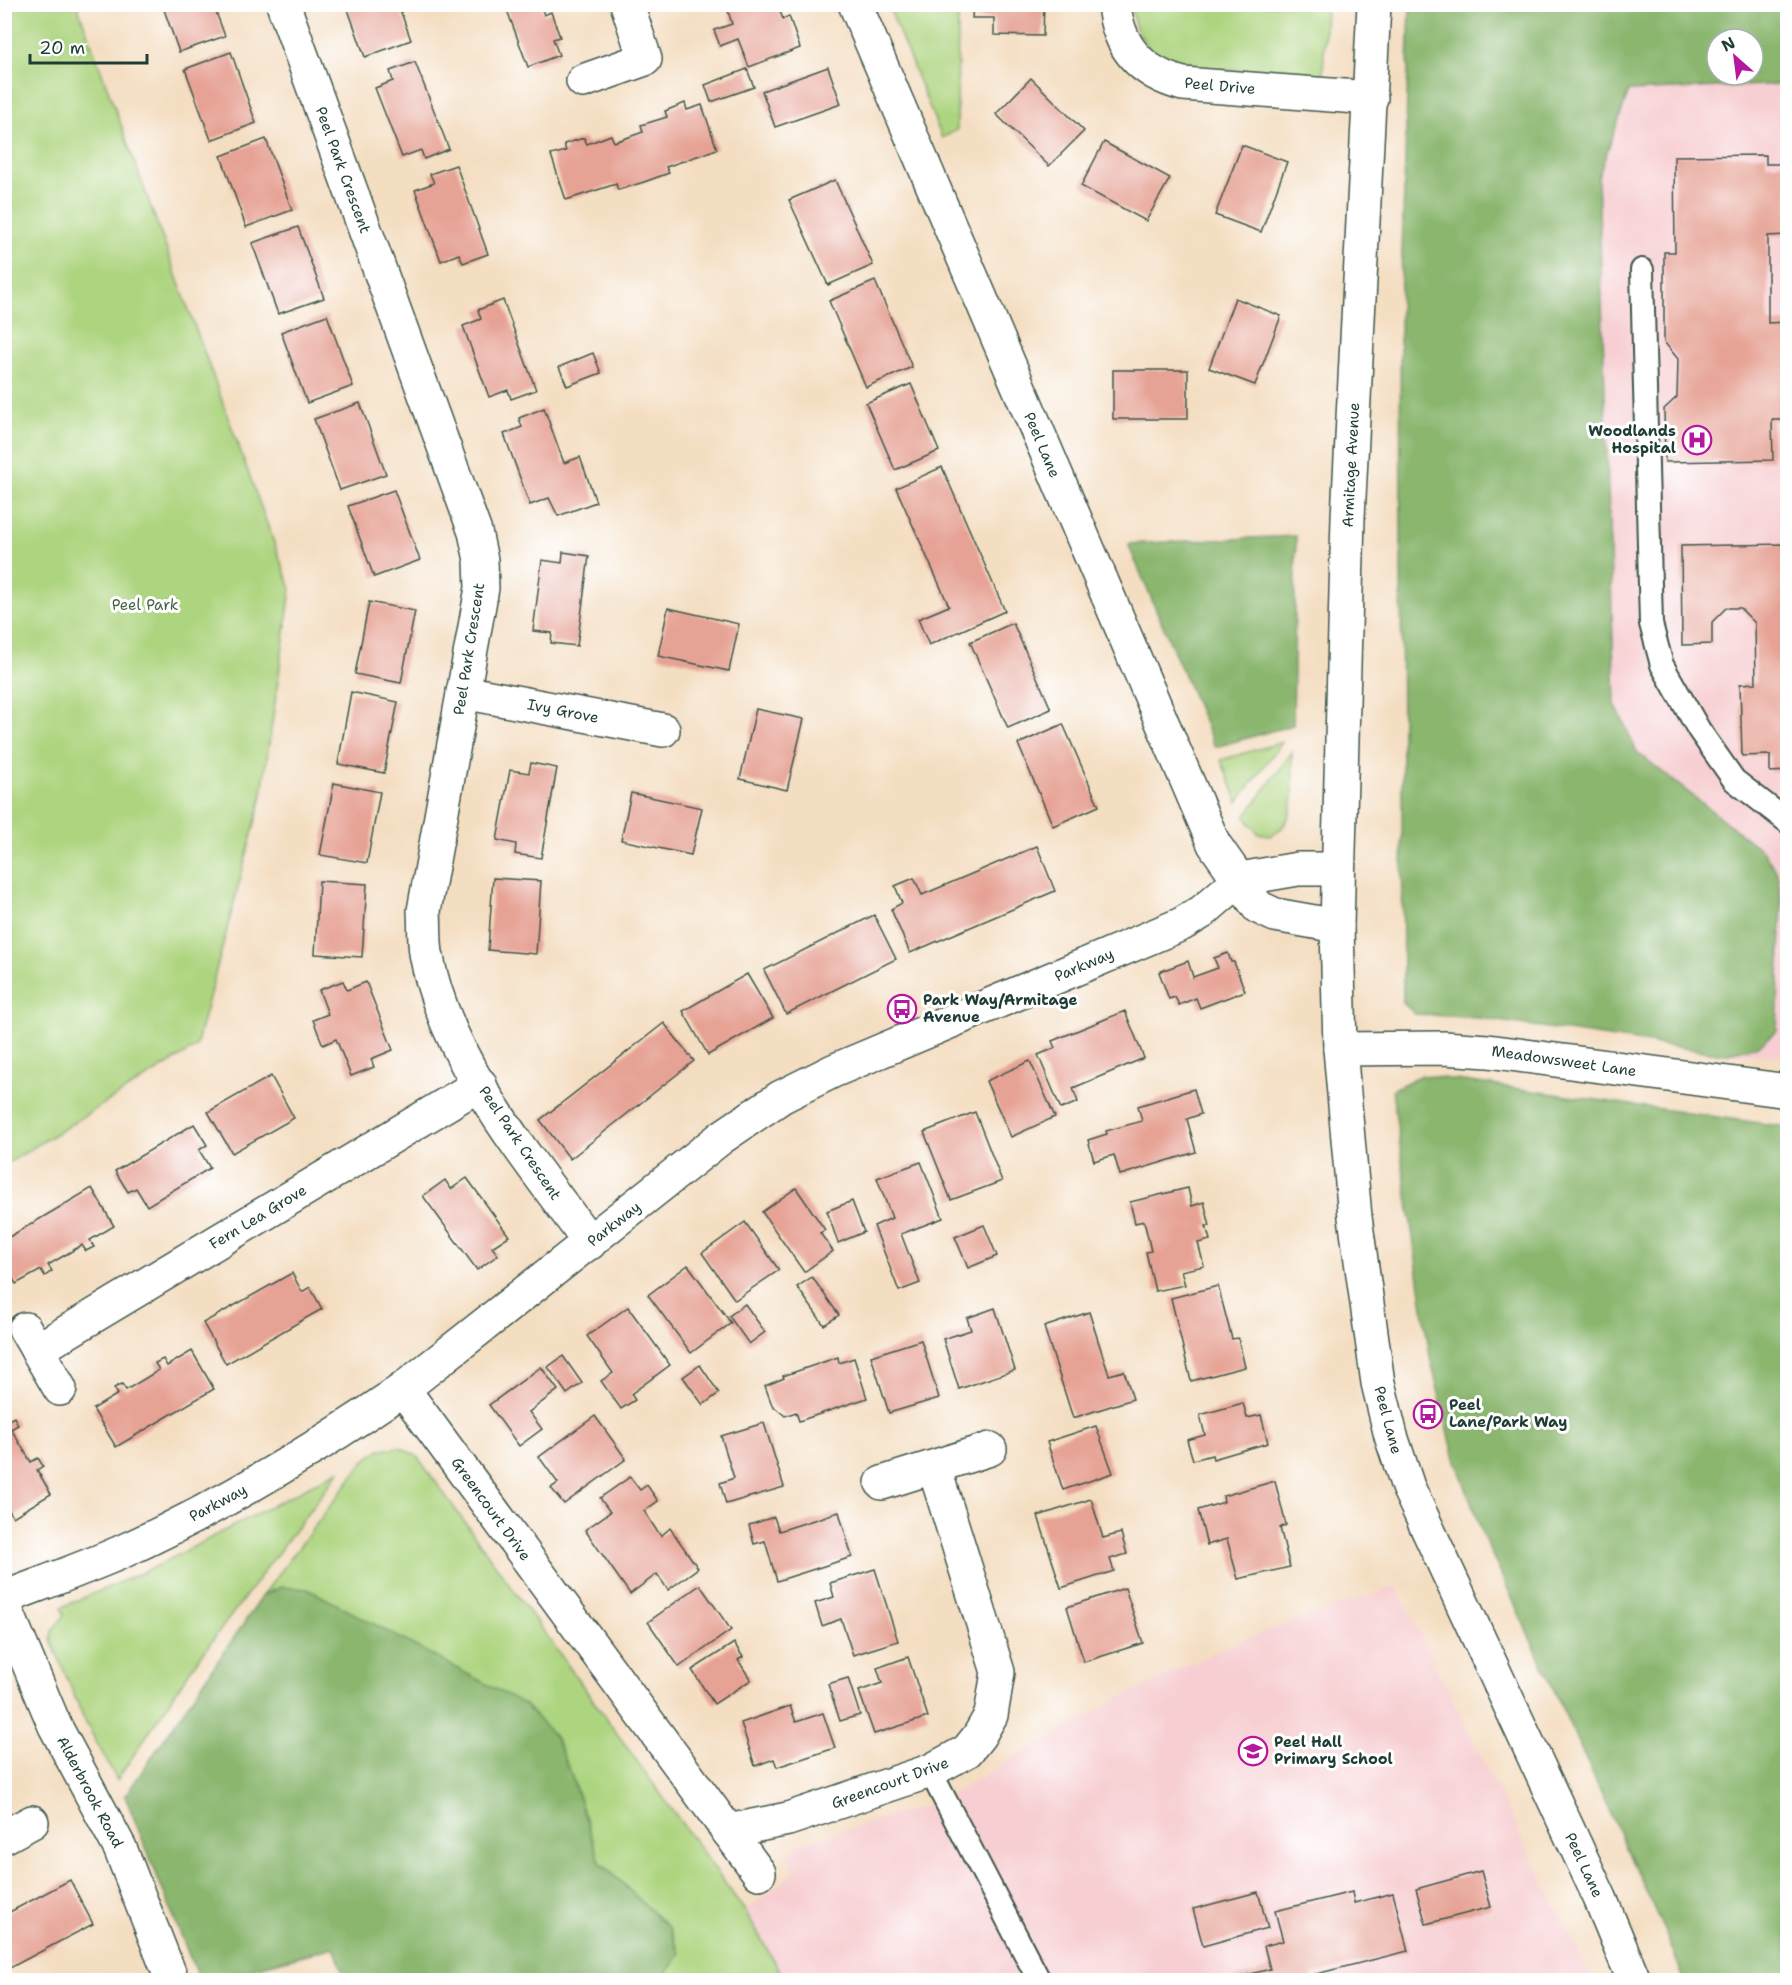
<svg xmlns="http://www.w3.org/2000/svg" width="1792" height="1985" font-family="'Shantell Sans',sans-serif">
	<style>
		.built { fill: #f7cfd2 }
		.green { fill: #add47f; stroke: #66885a; stroke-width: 1.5 }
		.forest { fill: #8ab66e; stroke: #547a51; stroke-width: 1.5; fill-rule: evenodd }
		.building { fill: #e6a294 }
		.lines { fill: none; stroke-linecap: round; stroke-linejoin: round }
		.lane-casing { stroke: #3f5549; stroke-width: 26 }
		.street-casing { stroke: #3f5549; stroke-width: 36 }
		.primary-casing { stroke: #3f5549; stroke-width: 36 }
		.lane { stroke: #fff; stroke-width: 22 }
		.street { stroke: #fff; stroke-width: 33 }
		.primary { stroke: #fff; stroke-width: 33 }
		.labels { text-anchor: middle; stroke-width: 6; stroke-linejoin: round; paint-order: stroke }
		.street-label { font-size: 15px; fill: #1f3d34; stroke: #fff }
		.poi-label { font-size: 15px; font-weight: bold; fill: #1f3d34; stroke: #fff; text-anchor: start }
		.park-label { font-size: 15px; fill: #426347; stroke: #fff }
	</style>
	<rect width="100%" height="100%" fill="#fff"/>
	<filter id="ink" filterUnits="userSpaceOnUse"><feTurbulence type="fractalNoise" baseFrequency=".0167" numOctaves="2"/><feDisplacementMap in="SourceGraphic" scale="12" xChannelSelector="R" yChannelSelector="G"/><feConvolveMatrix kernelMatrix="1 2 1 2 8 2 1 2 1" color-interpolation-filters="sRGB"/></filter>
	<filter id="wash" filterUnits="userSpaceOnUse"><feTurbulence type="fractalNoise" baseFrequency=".008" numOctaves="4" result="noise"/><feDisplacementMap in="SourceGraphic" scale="24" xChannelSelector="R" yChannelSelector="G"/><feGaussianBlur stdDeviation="1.35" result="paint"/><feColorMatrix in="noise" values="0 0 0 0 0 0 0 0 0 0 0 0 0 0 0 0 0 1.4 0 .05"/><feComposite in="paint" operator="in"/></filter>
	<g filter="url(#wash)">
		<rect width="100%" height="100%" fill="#f4dec2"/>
		<g class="built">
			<path d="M 1787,84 L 1787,1056 L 1724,1054 L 1758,1046 L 1777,1031 L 1782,903 L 1777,873 L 1764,852 L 1637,752 L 1615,704 L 1598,177 L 1629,91 Z"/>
			<path d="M 1396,1586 L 1593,1980 L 785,1980 L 745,1911 L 794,1873 L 787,1855 L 798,1844 L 936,1803 L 1119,1698 L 1234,1643 Z"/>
		</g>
		<g class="green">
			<path d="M 5,4 L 77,5 L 291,589 L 261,800 L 196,1047 L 5,1165 Z"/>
			<path d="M 888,5 L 958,5 L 957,130 L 942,138 Z"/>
			<path d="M 1131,5 L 1326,5 L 1323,75 L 1176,68 L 1150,51 L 1135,26 Z"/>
			<path d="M 1282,742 L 1238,802 L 1221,760 Z"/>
			<path d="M 1292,752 C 1292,781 1301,822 1270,836 L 1259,834 L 1245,817 Z"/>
			<path d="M 400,1447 L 417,1456 L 745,1911 L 785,1980 L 661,1980 L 680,1954 L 669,1929 L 600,1862 L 570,1771 L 555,1737 L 281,1587 L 263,1595 L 364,1461 L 380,1449 Z"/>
			<path d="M 340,1470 L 191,1669 L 117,1780 L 85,1721 L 51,1640 L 52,1631 L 64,1616 L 62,1607 L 155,1567 Z"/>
		</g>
		<g class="forest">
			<path d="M 1410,5 L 1787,5 L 1787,84 L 1629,91 L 1598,177 L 1615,704 L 1637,752 L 1764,852 L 1777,873 L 1782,903 L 1777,1031 L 1758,1046 L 1724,1054 L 1479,1018 L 1415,1014 L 1403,1003 L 1400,312 ZM 1717,39 L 1753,39 L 1753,75 L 1717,75 Z"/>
			<path d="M 1296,536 L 1293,725 L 1215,747 L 1128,544 Z"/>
			<path d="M 1421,1075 L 1787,1127 L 1787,1980 L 1684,1980 L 1673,1950 L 1483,1535 L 1454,1455 L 1430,1357 L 1392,1090 Z"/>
			<path d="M 281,1587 L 308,1589 L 524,1704 L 555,1737 L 570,1771 L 600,1862 L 669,1928 L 680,1954 L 661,1980 L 346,1980 L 334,1947 L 209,1980 L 199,1980 L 125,1796 L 263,1595 Z"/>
		</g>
		<g id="blocks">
			<g class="building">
				<path d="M 162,4 L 213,4 L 225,36 L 179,52 Z"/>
				<path d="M 346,4 L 398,4 L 411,40 L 365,57 Z"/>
				<path d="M 524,4 L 540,4 L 544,15 L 551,12 L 560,37 L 553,39 L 559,55 L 528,67 L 507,10 Z"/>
				<path d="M 726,4 L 777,4 L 783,19 L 789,16 L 800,48 L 749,67 L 738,39 L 720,46 L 714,30 L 732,24 Z"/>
				<path d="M 973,4 L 1044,4 L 1043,36 L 994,35 L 994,18 L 972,18 Z"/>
				<path d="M 231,52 L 256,123 L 211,140 L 185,69 Z"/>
				<path d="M 415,62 L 449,149 L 424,159 L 421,150 L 402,157 L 375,88 L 393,81 L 390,71 Z"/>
				<path d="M 828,67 L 841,104 L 775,127 L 762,91 Z"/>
				<path d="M 747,69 L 754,87 L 711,102 L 705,85 Z"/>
				<path d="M 1031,78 L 1084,131 L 1049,166 L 996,114 Z"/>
				<path d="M 685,103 L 687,110 L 702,105 L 717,149 L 666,167 L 669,173 L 644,182 L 618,190 L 616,184 L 566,200 L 551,155 L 566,151 L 564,144 L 584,138 L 587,144 L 611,135 L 614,142 L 629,137 L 643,132 L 641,125 L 667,117 L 665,111 Z"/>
				<path d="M 266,139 L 292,210 L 246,227 L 221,156 Z"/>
				<path d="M 1104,142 L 1170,178 L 1146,221 L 1081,186 Z"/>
				<path d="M 1242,145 L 1287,162 L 1261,232 L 1215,215 Z"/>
				<path d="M 1766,155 L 1766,164 L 1788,164 L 1788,235 L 1768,236 L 1768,323 L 1788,322 L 1788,420 L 1772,420 L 1773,460 L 1665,462 L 1664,409 L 1677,397 L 1678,359 L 1664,342 L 1664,252 L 1675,252 L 1674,156 Z"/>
				<path d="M 456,165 L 488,254 L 463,263 L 459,254 L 441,261 L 415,190 L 434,183 L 430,174 Z"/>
				<path d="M 835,180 L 873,265 L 828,285 L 789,200 Z"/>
				<path d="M 298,227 L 324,298 L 278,314 L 252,243 Z"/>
				<path d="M 875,281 L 912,367 L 866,387 L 829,301 Z"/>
				<path d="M 1235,298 L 1281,316 L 1255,385 L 1209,368 Z"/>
				<path d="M 503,300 L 536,390 L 511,399 L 508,390 L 489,397 L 463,326 L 481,319 L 478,310 Z"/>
				<path d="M 327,315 L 353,386 L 307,403 L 281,332 Z"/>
				<path d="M 593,353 L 601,373 L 567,386 L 559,367 Z"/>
				<rect x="1113" y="370" width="75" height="49"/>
				<path d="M 911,384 L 939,451 L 895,470 L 866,403 Z"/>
				<path d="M 360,403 L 386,474 L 340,490 L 314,419 Z"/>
				<path d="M 544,408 L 564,463 L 580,457 L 596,502 L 558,516 L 549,498 L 530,505 L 504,434 L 522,427 L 519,418 Z"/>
				<path d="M 942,467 L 1005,611 L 929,645 L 918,619 L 949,606 L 896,488 Z"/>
				<path d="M 394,490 L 420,560 L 374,577 L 348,506 Z"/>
				<path d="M 1788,544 L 1788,771 L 1770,772 L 1770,755 L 1742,756 L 1740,684 L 1756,683 L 1755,623 L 1740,608 L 1726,608 L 1712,622 L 1712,644 L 1682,645 L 1681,546 Z"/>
				<path d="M 563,552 L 589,556 L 577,646 L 551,643 L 552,633 L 533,631 L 542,560 L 562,563 Z"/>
				<path d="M 369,602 L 415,611 L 401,683 L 355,674 Z"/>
				<path d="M 668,608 L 739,624 L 729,671 L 658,656 Z"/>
				<path d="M 1013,623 L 1051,709 L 1008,728 L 970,642 Z"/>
				<path d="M 351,692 L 398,702 L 384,773 L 338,764 Z"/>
				<path d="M 756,709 L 804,719 L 787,790 L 740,779 Z"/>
				<path d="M 1063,724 L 1099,806 L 1053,826 L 1018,744 Z"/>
				<path d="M 531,763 L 557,768 L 541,858 L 515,854 L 516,844 L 497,840 L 510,770 L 529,773 Z"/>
				<path d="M 334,783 L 380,792 L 367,863 L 320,855 Z"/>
				<path d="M 631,793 L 702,808 L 691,855 L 621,840 Z"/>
				<path d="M 1037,846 L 1055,891 L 910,953 L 891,909 L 902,903 L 895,886 L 914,878 L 922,895 Z"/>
				<path d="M 493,878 L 541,881 L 536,954 L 488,950 Z"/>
				<path d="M 319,881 L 367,884 L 362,957 L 315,954 Z"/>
				<path d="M 874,915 L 896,959 L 786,1014 L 764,970 Z"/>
				<path d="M 1228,953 L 1231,962 L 1234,962 L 1245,991 L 1200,1008 L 1196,998 L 1179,1005 L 1175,997 L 1169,999 L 1159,972 L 1188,961 L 1193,977 L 1218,968 L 1214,958 Z"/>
				<path d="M 747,974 L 773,1018 L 708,1055 L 683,1011 Z"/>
				<path d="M 343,981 L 347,990 L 366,982 L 393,1050 L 371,1059 L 374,1067 L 351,1076 L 336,1039 L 323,1045 L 313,1020 L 328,1014 L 319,990 Z"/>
				<path d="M 1125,1011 L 1144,1058 L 1073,1088 L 1078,1102 L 1061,1109 L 1038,1055 L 1055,1048 L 1052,1041 Z"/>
				<path d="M 664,1023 L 694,1061 L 570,1159 L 540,1120 Z"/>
				<path d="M 1030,1061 L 1055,1117 L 1011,1137 L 986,1081 Z"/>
				<path d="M 271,1076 L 294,1118 L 232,1153 L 208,1112 Z"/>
				<path d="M 1194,1089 L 1201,1114 L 1187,1119 L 1196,1152 L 1120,1175 L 1114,1155 L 1094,1161 L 1088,1140 L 1107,1134 L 1106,1131 L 1142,1121 L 1138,1106 Z"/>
				<path d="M 975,1112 L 1002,1181 L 951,1200 L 924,1132 Z"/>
				<path d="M 194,1124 L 207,1145 L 199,1150 L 210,1168 L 147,1206 L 136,1188 L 128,1192 L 115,1171 Z"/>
				<path d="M 921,1162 L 943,1218 L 901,1234 L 920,1283 L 899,1291 L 874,1226 L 892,1218 L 877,1178 Z"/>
				<path d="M 467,1178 L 509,1236 L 492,1247 L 498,1255 L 477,1270 L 423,1196 L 445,1180 L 451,1189 Z"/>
				<path d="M 92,1188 L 114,1226 L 90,1240 L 94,1247 L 86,1251 L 82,1245 L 48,1265 L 52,1271 L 45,1276 L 41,1270 L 16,1284 L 4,1264 L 4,1240 Z"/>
				<path d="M 796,1188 L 825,1230 L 820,1233 L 833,1251 L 804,1272 L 762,1212 Z"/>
				<path d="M 1188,1188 L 1192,1206 L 1204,1202 L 1210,1226 L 1206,1226 L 1210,1240 L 1198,1243 L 1204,1266 L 1181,1271 L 1185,1285 L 1155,1291 L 1146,1252 L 1151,1251 L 1144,1221 L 1135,1223 L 1130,1202 Z"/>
				<path d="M 852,1201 L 864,1232 L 838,1243 L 827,1211 Z"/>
				<path d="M 745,1222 L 779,1270 L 735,1300 L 702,1253 Z"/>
				<path d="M 984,1225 L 997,1256 L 968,1268 L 955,1237 Z"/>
				<path d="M 688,1265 L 731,1323 L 691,1353 L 648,1295 Z"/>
				<path d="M 292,1273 L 302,1292 L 310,1287 L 322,1309 L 226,1364 L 203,1323 Z"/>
				<path d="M 812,1277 L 839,1315 L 824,1325 L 797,1287 Z"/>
				<path d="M 1218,1286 L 1232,1339 L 1238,1338 L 1245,1367 L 1191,1381 L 1171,1298 Z"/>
				<path d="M 745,1304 L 765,1332 L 749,1344 L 729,1316 Z"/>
				<path d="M 628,1307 L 670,1365 L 631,1394 L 635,1400 L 621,1409 L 601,1381 L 613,1373 L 587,1336 Z"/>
				<path d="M 995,1308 L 1015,1370 L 959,1389 L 943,1339 L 971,1330 L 967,1318 Z"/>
				<path d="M 1089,1312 L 1109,1375 L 1124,1371 L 1133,1399 L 1073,1418 L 1044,1327 Z"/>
				<path d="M 921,1340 L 939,1398 L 889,1413 L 871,1356 Z"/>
				<path d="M 192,1351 L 214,1389 L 116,1447 L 93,1409 L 118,1394 L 114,1388 L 122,1384 L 126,1390 L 159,1370 L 155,1363 L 163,1359 L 167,1366 Z"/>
				<path d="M 563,1356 L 582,1383 L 567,1394 L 548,1367 Z"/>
				<path d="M 838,1357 L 839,1363 L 854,1358 L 867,1398 L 799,1421 L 796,1412 L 785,1416 L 772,1405 L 765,1386 L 784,1378 L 783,1376 Z"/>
				<path d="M 700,1365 L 719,1393 L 703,1405 L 683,1377 Z"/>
				<path d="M 541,1367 L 558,1390 L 529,1412 L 542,1429 L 519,1446 L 489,1405 Z"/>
				<path d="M 1243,1403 L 1247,1418 L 1261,1415 L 1268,1443 L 1213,1459 L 1212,1455 L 1193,1460 L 1187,1440 L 1205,1435 L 1200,1415 Z"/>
				<path d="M 4,1416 L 7,1421 L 14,1417 L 18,1425 L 11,1429 L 31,1462 L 38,1458 L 43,1466 L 37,1470 L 51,1494 L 13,1517 L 4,1503 Z"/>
				<path d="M 595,1416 L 626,1459 L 564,1504 L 551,1488 L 558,1483 L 539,1457 Z"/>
				<path d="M 764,1423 L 784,1487 L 726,1504 L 720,1483 L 734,1478 L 721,1436 Z"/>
				<path d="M 1096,1426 L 1113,1473 L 1063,1490 L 1047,1442 Z"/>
				<path d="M 630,1477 L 640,1490 L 647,1485 L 658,1501 L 644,1511 L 655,1528 L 661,1536 L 670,1528 L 698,1568 L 668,1590 L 657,1574 L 630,1594 L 585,1530 L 610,1512 L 600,1498 Z"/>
				<path d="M 1275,1481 L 1286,1525 L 1280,1528 L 1290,1567 L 1238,1579 L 1227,1539 L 1207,1545 L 1198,1510 L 1224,1502 L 1223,1496 Z"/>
				<path d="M 1091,1499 L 1103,1538 L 1121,1533 L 1127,1554 L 1110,1559 L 1114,1571 L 1061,1588 L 1038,1516 Z"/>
				<path d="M 839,1512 L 852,1557 L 777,1581 L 765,1541 L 754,1544 L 749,1525 L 774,1517 L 779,1531 Z"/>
				<path d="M 875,1569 L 898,1641 L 853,1655 L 841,1619 L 822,1626 L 815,1603 L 834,1597 L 830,1583 Z"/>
				<path d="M 700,1585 L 731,1630 L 679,1667 L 648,1622 Z"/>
				<path d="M 1125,1588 L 1143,1643 L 1084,1662 L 1067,1607 Z"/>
				<path d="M 734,1643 L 743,1657 L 738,1660 L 751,1680 L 714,1704 L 692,1670 Z"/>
				<path d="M 908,1657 L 928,1717 L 874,1734 L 859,1691 L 882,1683 L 877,1668 Z"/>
				<path d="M 848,1678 L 860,1715 L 840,1721 L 828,1684 Z"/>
				<path d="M 790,1706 L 796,1722 L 823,1713 L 835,1748 L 777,1767 L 774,1759 L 755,1766 L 741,1723 Z"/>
				<path d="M 1481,1871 L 1491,1907 L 1426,1924 L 1416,1889 Z"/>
				<path d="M 70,1880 L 93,1924 L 4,1971 L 4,1915 Z"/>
				<path d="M 1258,1892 L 1268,1928 L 1203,1946 L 1193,1909 Z"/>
				<path d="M 1352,1892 L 1354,1903 L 1393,1893 L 1408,1951 L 1312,1975 L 1313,1980 L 1228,1980 L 1270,1969 L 1264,1946 L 1283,1941 L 1275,1911 Z"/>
			</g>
		</g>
	</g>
	<g filter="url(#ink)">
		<use href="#blocks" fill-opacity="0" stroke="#3f5549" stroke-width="1.5"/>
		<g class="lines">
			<g class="lane-casing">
				<g id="lane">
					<path d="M 1642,270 L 1651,624 L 1662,665 L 1699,730 L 1734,780 L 1788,822"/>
					<path d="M 930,1771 L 1039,1980"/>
				</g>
			</g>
			<g class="street-casing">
				<g id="street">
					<path d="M 283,4 L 475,532 L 481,560 L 482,588 L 424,911 C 425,925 424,939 426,953 C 445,1060 527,1157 590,1243"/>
					<path d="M 855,4 L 1214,844 L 1258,907 L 1275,915 L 1337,926"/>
					<path d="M 1114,4 C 1118,48 1142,73 1183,84 L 1371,98"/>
					<path d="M 583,81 L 645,59 L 627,4"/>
					<path d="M 463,692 L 663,730"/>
					<path d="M 1340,1049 L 1444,1048 L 1488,1051 L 1788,1091"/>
					<path d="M 25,1329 L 60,1389"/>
					<path d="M 37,1350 L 480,1084"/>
					<path d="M 403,1389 L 759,1873"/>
					<path d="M 882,1483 L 990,1449"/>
					<path d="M 4,1598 C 43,1583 82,1569 119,1553 C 219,1508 313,1451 403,1389 L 722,1137 L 781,1097 L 833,1071 L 1182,924 L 1202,912 L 1240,879 L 1298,869 L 1338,869"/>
					<path d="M 4,1605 L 55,1726 L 120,1848 L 172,1980"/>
					<path d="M 728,1831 L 788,1819 L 930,1771 L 967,1751 L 979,1736 L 991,1715 L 998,1672 L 934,1467"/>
					<path d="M 4,1837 L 32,1822"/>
				</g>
			</g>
			<g class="primary-casing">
				<path id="primary" d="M 1374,4 L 1348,517 L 1337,926 L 1340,1049 L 1355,1217 L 1378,1383 L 1391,1436 L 1408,1487 L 1600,1898 L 1634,1980"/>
			</g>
			<use href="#lane" class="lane"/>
			<use href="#street" class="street"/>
			<use href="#primary" class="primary"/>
		</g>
	</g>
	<defs>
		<g id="hospital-ring" transform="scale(1.5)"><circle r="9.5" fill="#fff" stroke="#b5179e" stroke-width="1.5"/><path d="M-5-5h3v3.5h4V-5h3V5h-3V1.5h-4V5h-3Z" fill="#b5179e"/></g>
		<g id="bus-ring" transform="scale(1.5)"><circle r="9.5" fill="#fff" stroke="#b5179e" stroke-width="1.5"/><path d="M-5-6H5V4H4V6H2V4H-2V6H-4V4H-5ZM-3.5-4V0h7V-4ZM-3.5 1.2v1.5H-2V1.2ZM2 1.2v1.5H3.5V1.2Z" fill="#b5179e"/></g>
		<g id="school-ring" transform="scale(1.5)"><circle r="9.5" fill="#fff" stroke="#b5179e" stroke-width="1.5"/><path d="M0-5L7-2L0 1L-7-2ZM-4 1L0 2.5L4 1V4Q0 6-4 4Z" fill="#b5179e"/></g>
	</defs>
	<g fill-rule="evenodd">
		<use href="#hospital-ring" x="1697" y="440"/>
		<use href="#bus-ring" x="902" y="1009"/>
		<use href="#bus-ring" x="1428" y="1414"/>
		<use href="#school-ring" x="1253" y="1751"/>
	</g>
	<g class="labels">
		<g class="street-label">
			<text transform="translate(1220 86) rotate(5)" y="5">Peel Drive</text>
			<text transform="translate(343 170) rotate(70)" y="5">Peel Park Crescent</text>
			<text transform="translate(1042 445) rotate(67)" y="5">Peel Lane</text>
			<text transform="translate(1351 465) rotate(-87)" y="5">Armitage Avenue</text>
			<text transform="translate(469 649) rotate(-81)" y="5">Peel Park Crescent</text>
			<text transform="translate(563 711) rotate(11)" y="5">Ivy Grove</text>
			<text transform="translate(1084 965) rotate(-23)" y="5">Parkway</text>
			<text transform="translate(1564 1061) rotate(8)" y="5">Meadowsweet Lane</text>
			<text transform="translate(520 1143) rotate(56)" y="5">Peel Park Crescent</text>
			<text transform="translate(258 1217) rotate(-31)" y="5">Fern Lea Grove</text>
			<text transform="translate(614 1224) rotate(-38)" y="5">Parkway</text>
			<text transform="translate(1388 1420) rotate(75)" y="5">Peel Lane</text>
			<text transform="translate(218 1503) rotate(-28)" y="5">Parkway</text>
			<text transform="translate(491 1509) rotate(54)" y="5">Greencourt Drive</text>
			<text transform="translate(890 1783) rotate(-20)" y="5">Greencourt Drive</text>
			<text transform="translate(90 1792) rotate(62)" y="5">Alderbrook Road</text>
			<text transform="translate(1584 1865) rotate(65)" y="5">Peel Lane</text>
		</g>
		<g class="poi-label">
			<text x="1676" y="436" text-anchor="end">Woodlands<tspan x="1676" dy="17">Hospital</tspan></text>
			<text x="923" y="1005">Park Way/Armitage<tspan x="923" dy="17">Avenue</tspan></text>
			<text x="1449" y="1410">Peel<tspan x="1449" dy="17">Lane/Park Way</tspan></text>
			<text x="1274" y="1747">Peel Hall<tspan x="1274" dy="17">Primary School</tspan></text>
		</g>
		<g class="park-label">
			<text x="145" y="610">Peel Park</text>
		</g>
	</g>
	<rect width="1792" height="1985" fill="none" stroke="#fff" stroke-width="24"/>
	<g transform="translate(1735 57) rotate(332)"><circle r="28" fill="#ffffff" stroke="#a5b1ae" stroke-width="1.5"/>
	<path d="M0-4.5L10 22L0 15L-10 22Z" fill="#b5179e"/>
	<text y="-9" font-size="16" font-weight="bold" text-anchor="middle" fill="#1f3d34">N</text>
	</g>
	<path d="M30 54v9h117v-9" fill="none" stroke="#1f3d34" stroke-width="3"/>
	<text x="39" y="54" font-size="18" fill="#1f3d34" stroke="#ffffff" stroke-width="4.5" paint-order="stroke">20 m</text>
</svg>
